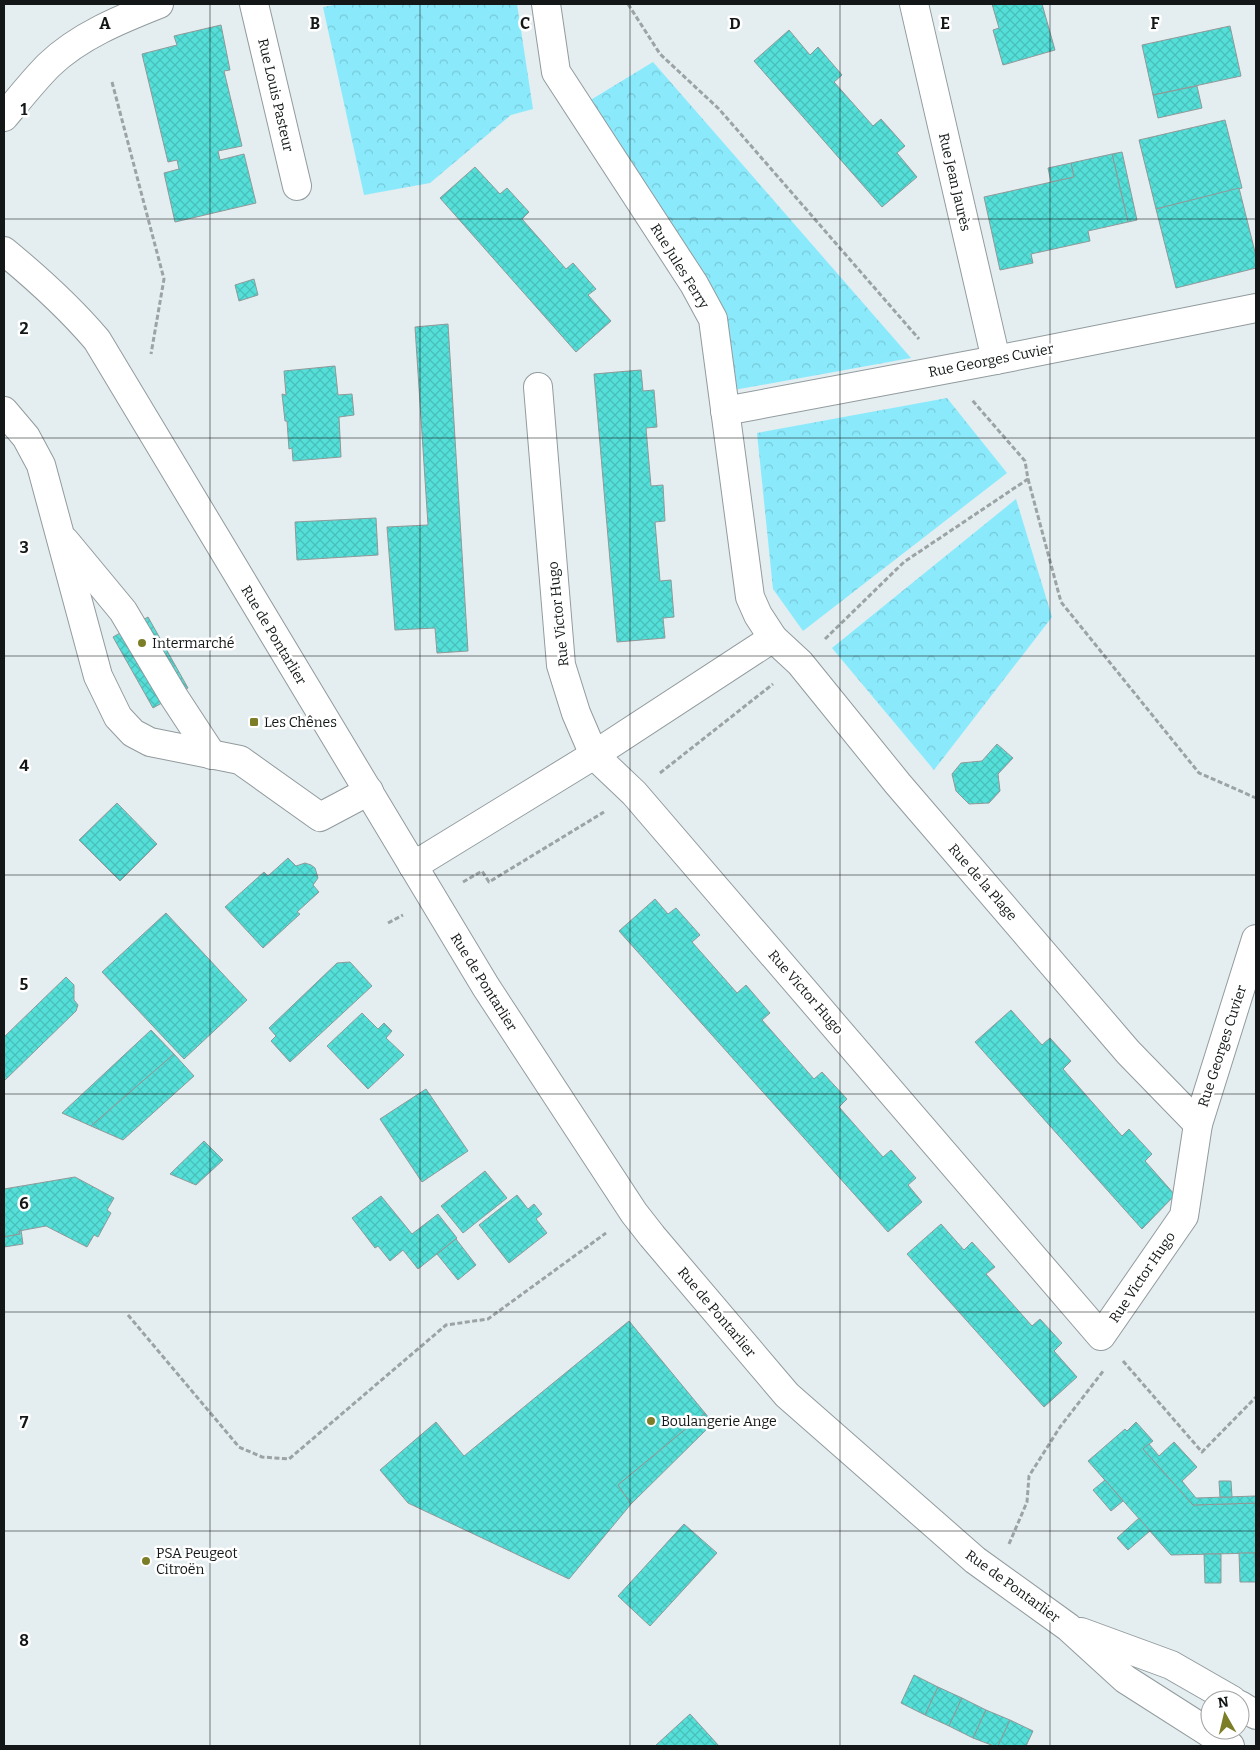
<svg xmlns="http://www.w3.org/2000/svg" width="1260" height="1750" font-family="Bitter,serif">
	<style>
		.park { fill: url(#park-crowns) }
		.building { fill: url(#building-cross-hatch); stroke: #909998 }
		.lines { fill: none; stroke-linecap: round; stroke-linejoin: round }
		.minor-casing { stroke: #929b9d; stroke-width: 30 }
		.major-casing { stroke: #929b9d; stroke-width: 30 }
		.path { stroke: #9ca3a5; stroke-width: 3; stroke-dasharray: 5 2.5; stroke-linecap: butt }
		.minor { stroke: #fff; stroke-width: 28 }
		.major { stroke: #fff; stroke-width: 28 }
		.grid { fill: none; stroke: #131717; stroke-width: 1; stroke-opacity: 0.55 }
		.poi-dot { fill: #7b7e27; stroke: #fff; stroke-width: 2 }
		.labels { text-anchor: middle; stroke-width: 5; stroke-linejoin: round; paint-order: stroke }
		.street-label { font-size: 14px; fill: #131717; stroke: #fff }
		.poi-label { font-size: 14px; fill: #131717; stroke: #fff; text-anchor: start }
		.grid-label { font-size: 16px; text-anchor: middle; font-weight: bold; fill: #131717; stroke: #fff; stroke-width: 5; stroke-linejoin: round; paint-order: stroke }
	</style>
	<defs>
		<pattern id="park-crowns" width="20" height="18" patternUnits="userSpaceOnUse" patternTransform="scale(1.25)"><rect width="20" height="18" fill="#8aeafc"/><path d="M2 6a3 3 0 1 1 6 0M12 15a3 3 0 1 1 6 0" fill="none" stroke="#76c8d7"/></pattern>
		<pattern id="building-cross-hatch" width="8" height="8" patternUnits="userSpaceOnUse" patternTransform="scale(1.25)"><rect width="8" height="8" fill="#55dfd9"/><path d="M0 0l8 8M0 8l8-8" fill="none" stroke="#49bfba"/></pattern>
	</defs>
	<rect width="100%" height="100%" fill="#e4edef"/>
	<g class="park">
		<path d="M 339,4 L 517,4 L 533,109 L 511,115 L 430,183 L 364,195 L 323,7 Z"/>
		<path d="M 653,62 L 911,358 L 734,390 L 589,101 Z"/>
		<path d="M 947,398 L 1007,473 L 803,631 L 773,589 L 757,433 Z"/>
		<path d="M 1016,499 L 1052,617 L 934,770 L 832,648 Z"/>
	</g>
	<g class="building">
		<path d="M 992,4 L 1042,4 L 1055,50 L 1003,65 L 993,30 L 999,28 Z"/>
		<path d="M 221,25 L 230,70 L 224,71 L 242,146 L 218,151 L 220,160 L 244,154 L 256,203 L 175,222 L 164,173 L 179,169 L 177,160 L 168,162 L 142,54 L 177,45 L 174,36 Z"/>
		<path d="M 1230,26 L 1241,76 L 1153,95 L 1142,45 Z"/>
		<path d="M 789,30 L 810,55 L 818,47 L 842,75 L 834,82 L 873,126 L 881,119 L 905,146 L 897,153 L 917,177 L 882,207 L 754,61 Z"/>
		<path d="M 1197,86 L 1202,108 L 1158,118 L 1153,95 Z"/>
		<path d="M 1225,120 L 1242,188 L 1156,209 L 1139,140 Z"/>
		<path d="M 1122,152 L 1137,220 L 1128,222 L 1112,154 Z"/>
		<path d="M 1112,154 L 1128,222 L 1088,231 L 1090,241 L 1031,254 L 1033,263 L 1000,270 L 984,197 L 1074,177 L 1071,163 Z"/>
		<path d="M 1071,163 L 1074,177 L 1051,182 L 1048,168 Z"/>
		<path d="M 475,167 L 500,194 L 507,188 L 529,212 L 522,219 L 566,269 L 573,263 L 596,289 L 588,295 L 611,321 L 576,352 L 440,198 Z"/>
		<path d="M 1239,188 L 1256,256 L 1256,268 L 1176,288 L 1156,209 Z"/>
		<path d="M 254,279 L 258,295 L 239,301 L 235,285 Z"/>
		<path d="M 448,324 L 468,651 L 437,653 L 435,628 L 395,630 L 387,527 L 428,525 L 415,327 Z"/>
		<path d="M 335,366 L 338,395 L 352,394 L 354,415 L 339,417 L 341,457 L 293,461 L 292,448 L 289,449 L 287,421 L 285,421 L 282,394 L 286,395 L 284,371 Z"/>
		<path d="M 641,370 L 643,391 L 654,390 L 657,427 L 646,428 L 651,486 L 663,485 L 665,521 L 655,522 L 660,581 L 671,580 L 674,617 L 663,618 L 665,638 L 617,642 L 594,374 Z"/>
		<path d="M 376,518 L 378,555 L 297,560 L 295,522 Z"/>
		<path d="M 148,617 L 188,688 L 153,708 L 113,637 Z"/>
		<path d="M 997,744 L 1013,758 L 998,774 L 1000,791 L 989,803 L 969,804 L 956,791 L 952,774 L 961,763 L 982,761 Z"/>
		<path d="M 117,803 L 157,844 L 120,881 L 79,840 Z"/>
		<path d="M 288,858 L 296,866 L 305,863 L 311,865 L 315,868 L 318,878 L 313,885 L 319,892 L 297,912 L 300,914 L 263,948 L 225,907 L 264,872 L 268,876 Z"/>
		<path d="M 655,899 L 668,914 L 676,908 L 700,935 L 692,942 L 737,993 L 746,985 L 770,1013 L 762,1020 L 814,1079 L 822,1072 L 847,1099 L 839,1107 L 883,1157 L 891,1150 L 916,1178 L 908,1185 L 922,1202 L 888,1232 L 619,931 Z"/>
		<path d="M 166,913 L 247,1000 L 184,1059 L 102,972 Z"/>
		<path d="M 350,962 L 372,986 L 290,1062 L 271,1041 L 276,1036 L 269,1028 L 337,963 Z"/>
		<path d="M 66,977 L 74,985 L 74,1000 L 78,1005 L 76,1011 L 4,1081 L 4,1037 Z"/>
		<path d="M 1011,1010 L 1042,1045 L 1050,1038 L 1071,1061 L 1063,1069 L 1122,1136 L 1129,1129 L 1152,1154 L 1145,1161 L 1175,1195 L 1142,1229 L 975,1042 Z"/>
		<path d="M 362,1013 L 378,1029 L 384,1023 L 392,1031 L 386,1038 L 404,1055 L 368,1089 L 327,1046 Z"/>
		<path d="M 151,1030 L 174,1054 L 91,1126 L 62,1113 Z"/>
		<path d="M 174,1054 L 194,1076 L 123,1140 L 91,1126 Z"/>
		<path d="M 426,1089 L 468,1151 L 422,1182 L 380,1119 Z"/>
		<path d="M 204,1141 L 223,1160 L 196,1185 L 170,1174 Z"/>
		<path d="M 485,1171 L 507,1198 L 463,1233 L 441,1206 Z"/>
		<path d="M 75,1177 L 114,1198 L 107,1210 L 111,1213 L 98,1237 L 94,1235 L 87,1247 L 46,1226 L 19,1231 L 20,1234 L 4,1237 L 4,1189 Z"/>
		<path d="M 517,1195 L 528,1209 L 534,1204 L 542,1214 L 536,1219 L 547,1233 L 509,1263 L 479,1225 Z"/>
		<path d="M 381,1196 L 412,1234 L 438,1214 L 457,1238 L 418,1269 L 403,1250 L 390,1261 L 378,1246 L 375,1248 L 352,1218 Z"/>
		<path d="M 941,1224 L 964,1250 L 972,1242 L 995,1267 L 986,1274 L 1032,1326 L 1040,1319 L 1062,1343 L 1054,1351 L 1077,1377 L 1044,1407 L 907,1254 Z"/>
		<path d="M 21,1230 L 23,1244 L 4,1247 L 4,1237 L 20,1234 L 19,1231 Z"/>
		<path d="M 456,1239 L 476,1265 L 458,1280 L 437,1254 Z"/>
		<path d="M 629,1321 L 705,1413 L 618,1485 L 631,1504 L 569,1579 L 408,1503 L 380,1470 L 436,1422 L 464,1456 Z"/>
		<path d="M 705,1413 L 713,1423 L 631,1504 L 618,1485 Z"/>
		<path d="M 1136,1422 L 1153,1441 L 1143,1449 L 1193,1505 L 1256,1503 L 1256,1553 L 1171,1555 L 1088,1461 L 1125,1429 L 1127,1431 Z"/>
		<path d="M 1174,1442 L 1197,1467 L 1182,1481 L 1196,1498 L 1256,1496 L 1256,1503 L 1193,1505 L 1143,1449 L 1149,1444 L 1159,1456 Z"/>
		<path d="M 1105,1480 L 1123,1501 L 1111,1511 L 1093,1490 Z"/>
		<path d="M 1219,1481 L 1231,1481 L 1232,1497 L 1220,1497 Z"/>
		<path d="M 1139,1518 L 1150,1531 L 1128,1550 L 1117,1538 Z"/>
		<path d="M 684,1524 L 717,1553 L 650,1626 L 618,1596 Z"/>
		<path d="M 1239,1553 L 1255,1553 L 1256,1582 L 1240,1582 Z"/>
		<path d="M 1204,1554 L 1221,1554 L 1221,1583 L 1205,1583 Z"/>
		<path d="M 914,1675 L 938,1687 L 925,1715 L 901,1703 Z"/>
		<path d="M 938,1687 L 962,1698 L 949,1726 L 925,1715 Z"/>
		<path d="M 962,1698 L 986,1710 L 973,1738 L 949,1726 Z"/>
		<path d="M 986,1710 L 1010,1720 L 998,1746 L 994,1746 L 973,1738 Z"/>
		<path d="M 690,1714 L 719,1746 L 655,1746 Z"/>
		<path d="M 1010,1720 L 1033,1731 L 1026,1746 L 998,1746 Z"/>
	</g>
	<g class="lines">
		<g class="minor-casing">
			<g id="minor">
				<path d="M 254,4 L 297,186"/>
				<path d="M 546,4 L 556,72 L 694,284 L 713,319 L 750,597 L 758,615 L 773,638 L 800,663 L 898,784 L 1128,1052 L 1198,1124"/>
				<path d="M 914,4 L 996,360"/>
				<path d="M 4,117 C 19,99 33,81 49,65 C 79,36 121,19 159,4"/>
				<path d="M 538,387 L 561,665 L 576,713 L 594,755 L 634,793 L 1101,1336 L 1184,1216 L 1198,1124 L 1256,939"/>
				<path d="M 4,411 L 26,437 L 41,465 L 98,676 L 118,717 L 133,733 L 150,742 L 240,760 L 320,817 L 369,791"/>
				<path d="M 725,411 L 996,360 L 1256,308"/>
				<path d="M 65,541 L 123,611 L 174,697 L 212,755"/>
				<path d="M 413,866 L 594,755 L 773,638"/>
			</g>
		</g>
		<g class="major-casing">
			<g id="major">
				<path d="M 4,251 C 38,279 69,307 97,340 L 486,987 L 634,1213 L 652,1236 L 787,1395 L 975,1560 L 1068,1627 L 1125,1679 L 1230,1746"/>
				<path d="M 1081,1632 L 1171,1665 L 1232,1700"/>
				<path d="M 1240,1705 L 1256,1715"/>
			</g>
		</g>
		<g class="path">
			<path d="M 628,4 L 660,54 L 719,109 L 919,339"/>
			<path d="M 112,82 L 164,279 L 151,354"/>
			<path d="M 1028,479 L 1061,602 L 1199,773 L 1256,798"/>
			<path d="M 825,639 L 904,562 L 1028,479 L 1025,461 L 972,400"/>
			<path d="M 660,773 L 773,684"/>
			<path d="M 463,882 L 482,871 L 489,882 L 604,812"/>
			<path d="M 388,923 L 403,915"/>
			<path d="M 128,1315 L 239,1447 L 262,1457 L 289,1459 L 446,1325 L 488,1319 L 606,1233"/>
			<path d="M 1123,1361 L 1202,1452 L 1256,1397"/>
			<path d="M 1009,1544 L 1027,1502 L 1029,1476 L 1060,1427 L 1104,1370"/>
		</g>
		<use href="#minor" class="minor"/>
		<use href="#major" class="major"/>
	</g>
	<path class="grid" d="M 210,4 L 210,1746M 420,4 L 420,1746M 630,4 L 630,1746M 840,4 L 840,1746M 1050,4 L 1050,1746M 4,219 L 1256,219M 4,438 L 1256,438M 4,656 L 1256,656M 4,875 L 1256,875M 4,1094 L 1256,1094M 4,1312 L 1256,1312M 4,1531 L 1256,1531"/>
	<g class="poi-dot">
		<circle cx="142" cy="643" r="5"/>
		<rect x="249" y="717" width="10" height="10" rx="2.5"/>
		<circle cx="651" cy="1421" r="5"/>
		<circle cx="146" cy="1561" r="5"/>
	</g>
	<g class="labels">
		<g class="street-label">
			<text transform="translate(276 95) rotate(77)" y="5">Rue Louis Pasteur</text>
			<text transform="translate(955 182) rotate(77)" y="5">Rue Jean Jaurès</text>
			<text transform="translate(680 266) rotate(58)" y="5">Rue Jules Ferry</text>
			<text transform="translate(991 360) rotate(-11)" y="5">Rue Georges Cuvier</text>
			<text transform="translate(558 614) rotate(-96)" y="5">Rue Victor Hugo</text>
			<text transform="translate(274 635) rotate(59)" y="5">Rue de Pontarlier</text>
			<text transform="translate(983 882) rotate(49)" y="5">Rue de la Plage</text>
			<text transform="translate(484 982) rotate(58)" y="5">Rue de Pontarlier</text>
			<text transform="translate(806 992) rotate(49)" y="5">Rue Victor Hugo</text>
			<text transform="translate(1222 1046) rotate(-72)" y="5">Rue Georges Cuvier</text>
			<text transform="translate(1142 1277) rotate(-56)" y="5">Rue Victor Hugo</text>
			<text transform="translate(717 1312) rotate(50)" y="5">Rue de Pontarlier</text>
			<text transform="translate(1013 1586) rotate(36)" y="5">Rue de Pontarlier</text>
		</g>
		<g class="poi-label">
			<text x="152" y="648">Intermarché</text>
			<text x="264" y="727">Les Chênes</text>
			<text x="661" y="1426">Boulangerie Ange</text>
			<text x="156" y="1558">PSA Peugeot<tspan x="156" dy="16">Citroën</tspan></text>
		</g>
	</g>
	<g class="grid-label">
		<text x="105" y="29">A</text>
		<text x="315" y="29">B</text>
		<text x="525" y="29">C</text>
		<text x="735" y="29">D</text>
		<text x="945" y="29">E</text>
		<text x="1155" y="29">F</text>
		<text x="24" y="115">1</text>
		<text x="24" y="334">2</text>
		<text x="24" y="553">3</text>
		<text x="24" y="771">4</text>
		<text x="24" y="990">5</text>
		<text x="24" y="1209">6</text>
		<text x="24" y="1428">7</text>
		<text x="24" y="1646">8</text>
	</g>
	<rect width="1260" height="1750" fill="none" stroke="#131717" stroke-width="10"/>
	<g transform="translate(1225 1715) rotate(352)"><circle r="24" fill="#ffffff" stroke="#a1a2a2"/>
	<path d="M0-4L9 19L0 12L-9 19Z" fill="#7b7e27"/>
	<text y="-8" font-size="14" font-weight="bold" text-anchor="middle" fill="#131717">N</text>
	</g>
</svg>
